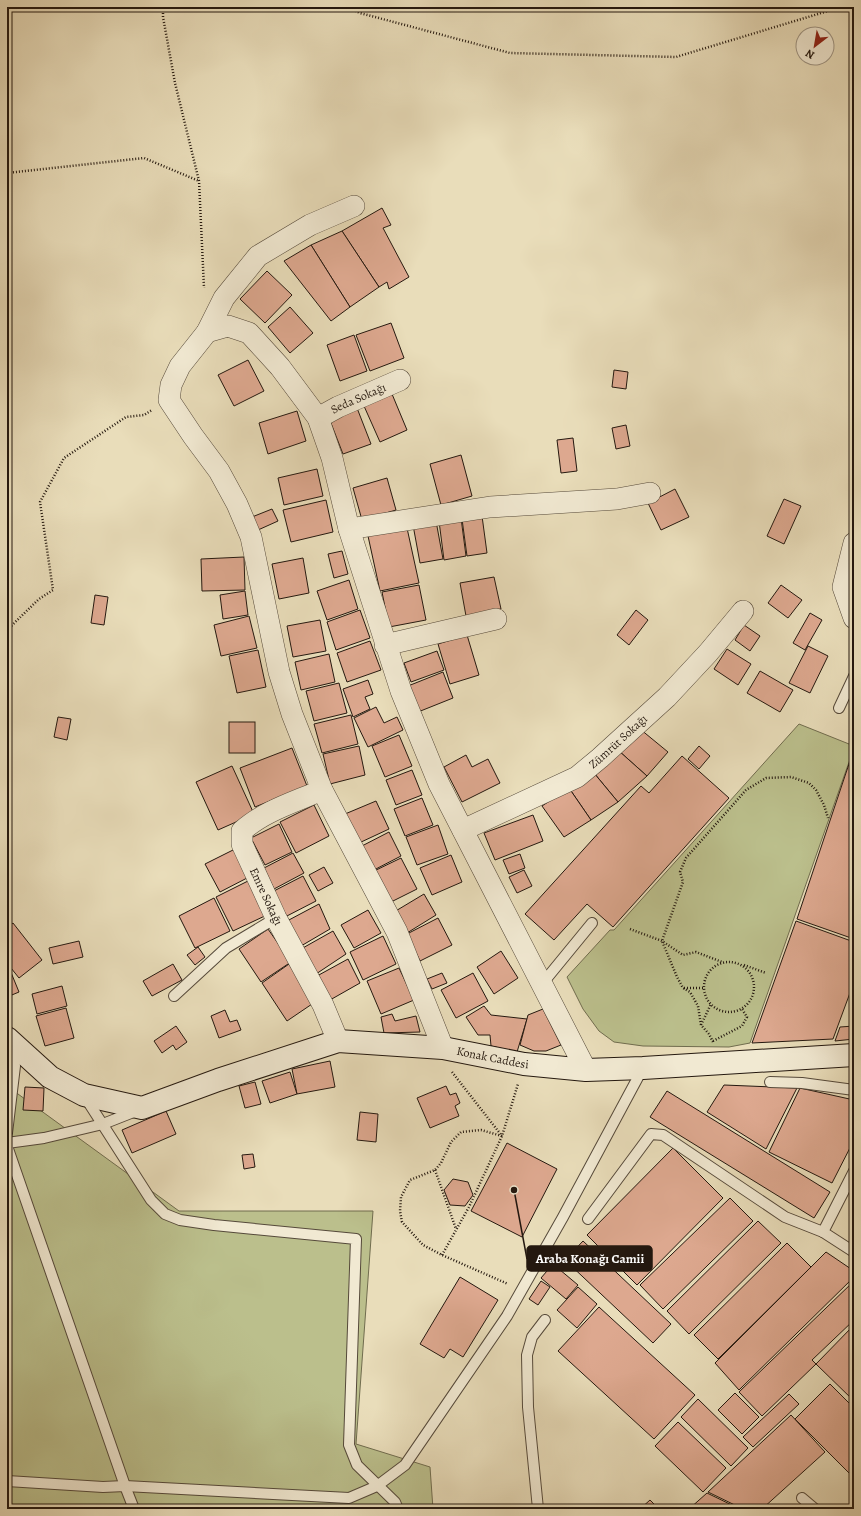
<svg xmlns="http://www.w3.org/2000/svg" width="861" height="1516" font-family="Alegreya,serif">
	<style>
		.green { fill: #bbbf8c; stroke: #706c4e }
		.building { fill: #dda88f; stroke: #24180f }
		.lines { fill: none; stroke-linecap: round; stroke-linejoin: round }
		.lane-casing { stroke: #55493a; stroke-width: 12 }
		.street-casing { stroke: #55493a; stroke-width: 22 }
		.secondary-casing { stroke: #24180f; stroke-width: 24 }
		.path { stroke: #24180f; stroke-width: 2.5; stroke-dasharray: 1 2; stroke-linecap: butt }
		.lane { stroke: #f1e9d2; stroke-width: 10 }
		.street { stroke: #f1e9d2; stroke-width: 21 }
		.secondary { stroke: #f1e9d2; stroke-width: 22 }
		.labels { text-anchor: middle; stroke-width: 3; stroke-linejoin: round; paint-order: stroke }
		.street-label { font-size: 12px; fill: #24180f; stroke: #f1e9d2 }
		.leader { fill: none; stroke: #24180f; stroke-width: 1.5 }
		.callout-dot { fill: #24180f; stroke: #f1e9d2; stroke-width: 1.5 }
		.callout { fill: #24180f; stroke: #24180f; stroke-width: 1.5 }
		.callout-label { font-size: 13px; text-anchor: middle; font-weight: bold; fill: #fff }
	</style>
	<rect width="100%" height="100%" fill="#e9ddba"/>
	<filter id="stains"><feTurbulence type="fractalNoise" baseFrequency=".005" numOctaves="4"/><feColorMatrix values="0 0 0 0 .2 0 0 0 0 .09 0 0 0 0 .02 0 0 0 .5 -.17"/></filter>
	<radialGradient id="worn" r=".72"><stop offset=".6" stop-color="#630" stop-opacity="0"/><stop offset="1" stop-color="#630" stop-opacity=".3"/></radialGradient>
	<g class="green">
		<path d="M 799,724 L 854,746 L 854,748 L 750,1043 L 729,1047 L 643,1046 L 614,1042 L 599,1031 L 583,1009 L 567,977 L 610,930 L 614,930 Z"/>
		<path d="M 7,1086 L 179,1211 L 373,1211 L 356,1444 L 430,1467 L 433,1509 L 7,1509 Z"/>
	</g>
	<g class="building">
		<path d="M 382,208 L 391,225 L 383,228 L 409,277 L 389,289 L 387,282 L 379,287 L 342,231 Z"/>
		<path d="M 342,231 L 379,287 L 350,307 L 311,245 Z"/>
		<path d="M 311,245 L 350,307 L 331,321 L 284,261 Z"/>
		<path d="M 267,271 L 292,295 L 265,323 L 240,299 Z"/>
		<path d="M 290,307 L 313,333 L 290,353 L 268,327 Z"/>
		<path d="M 391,323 L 404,358 L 370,371 L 356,335 Z"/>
		<path d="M 354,335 L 367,371 L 340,381 L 327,345 Z"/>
		<path d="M 248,360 L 264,391 L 234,406 L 218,375 Z"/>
		<path d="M 614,370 L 628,372 L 626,389 L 612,387 Z"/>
		<path d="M 392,394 L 407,430 L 380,442 L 364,406 Z"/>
		<path d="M 357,408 L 371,444 L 343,454 L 329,418 Z"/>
		<path d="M 297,411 L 306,441 L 268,454 L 259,423 Z"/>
		<path d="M 626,425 L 630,446 L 616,449 L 612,428 Z"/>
		<path d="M 573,438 L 577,471 L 561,473 L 557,440 Z"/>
		<path d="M 461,455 L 472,496 L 441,505 L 430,464 Z"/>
		<path d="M 317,469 L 323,496 L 284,505 L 278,478 Z"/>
		<path d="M 387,478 L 396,510 L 362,520 L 353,488 Z"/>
		<path d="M 675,489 L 689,517 L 661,530 L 648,503 Z"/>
		<path d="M 784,499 L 801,506 L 784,544 L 767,536 Z"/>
		<path d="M 326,500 L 333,532 L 291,542 L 283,510 Z"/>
		<path d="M 272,509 L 278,521 L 258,530 L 252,517 Z"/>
		<path d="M 482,516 L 487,553 L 467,556 L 462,519 Z"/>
		<path d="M 461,518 L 466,556 L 444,560 L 439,521 Z"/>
		<path d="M 436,521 L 443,559 L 420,563 L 413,525 Z"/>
		<path d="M 407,528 L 419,583 L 380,591 L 368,536 Z"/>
		<path d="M 342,551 L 348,574 L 334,578 L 328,554 Z"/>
		<path d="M 244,557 L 245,590 L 202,591 L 201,559 Z"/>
		<path d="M 303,558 L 309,593 L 279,599 L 272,564 Z"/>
		<path d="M 494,577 L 501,609 L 466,616 L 460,583 Z"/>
		<path d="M 349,580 L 358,609 L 327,620 L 317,591 Z"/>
		<path d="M 419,585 L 426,620 L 389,627 L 382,592 Z"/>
		<path d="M 781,585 L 802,600 L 788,618 L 768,603 Z"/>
		<path d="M 245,591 L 248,615 L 223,619 L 220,595 Z"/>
		<path d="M 95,595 L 108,597 L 104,625 L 91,623 Z"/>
		<path d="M 360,610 L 370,638 L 336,650 L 327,622 Z"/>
		<path d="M 636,610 L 648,620 L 629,645 L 617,635 Z"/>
		<path d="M 810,613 L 822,620 L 805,650 L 793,643 Z"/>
		<path d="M 249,616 L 257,648 L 221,656 L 214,625 Z"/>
		<path d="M 320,620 L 326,651 L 293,657 L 287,626 Z"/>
		<path d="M 744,625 L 760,636 L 750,651 L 735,640 Z"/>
		<path d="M 467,635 L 479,675 L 450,684 L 438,644 Z"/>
		<path d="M 370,641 L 381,670 L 347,682 L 337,653 Z"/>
		<path d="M 808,646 L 828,656 L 810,693 L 789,683 Z"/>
		<path d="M 727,649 L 751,664 L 738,685 L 714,669 Z"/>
		<path d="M 258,650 L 266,687 L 237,693 L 229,656 Z"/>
		<path d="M 437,651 L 444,670 L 411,682 L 404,663 Z"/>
		<path d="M 329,654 L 335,682 L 301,690 L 295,662 Z"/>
		<path d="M 760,671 L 793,690 L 780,712 L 747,693 Z"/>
		<path d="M 443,672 L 453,698 L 418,712 L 408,686 Z"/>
		<path d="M 368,680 L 373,694 L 365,697 L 370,709 L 353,717 L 343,689 Z"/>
		<path d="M 339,683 L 347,713 L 314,721 L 306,691 Z"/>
		<path d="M 376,707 L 384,723 L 397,717 L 403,730 L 368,747 L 354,718 Z"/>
		<path d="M 351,715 L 358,744 L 322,753 L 314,724 Z"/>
		<path d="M 58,717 L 71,719 L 67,740 L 54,737 Z"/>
		<rect x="229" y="722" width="26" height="31"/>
		<path d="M 640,729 L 668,752 L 647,776 L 619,751 Z"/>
		<path d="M 399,735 L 412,766 L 385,777 L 372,746 Z"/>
		<path d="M 359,746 L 365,775 L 330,784 L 323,754 Z"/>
		<path d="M 699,746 L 710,756 L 699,769 L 688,759 Z"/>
		<path d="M 292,748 L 307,786 L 255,807 L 240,768 Z"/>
		<path d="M 854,749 L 854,939 L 797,919 Z"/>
		<path d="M 619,751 L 647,776 L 618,802 L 594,773 Z"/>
		<path d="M 466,755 L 472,767 L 488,759 L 500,783 L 462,802 L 444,767 Z"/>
		<path d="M 682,756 L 729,798 L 613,927 L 587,904 L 554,940 L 525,914 L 641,786 L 649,793 Z"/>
		<path d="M 232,766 L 254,814 L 218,830 L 196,782 Z"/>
		<path d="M 412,770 L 422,795 L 396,805 L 386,780 Z"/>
		<path d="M 594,773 L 618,802 L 591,820 L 569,788 Z"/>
		<path d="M 569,788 L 591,820 L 564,837 L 542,806 Z"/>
		<path d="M 422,798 L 433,825 L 405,836 L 394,809 Z"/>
		<path d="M 376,801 L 389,829 L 359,843 L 345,814 Z"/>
		<path d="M 314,805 L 329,836 L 296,853 L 280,822 Z"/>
		<path d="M 533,815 L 543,841 L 495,860 L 484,833 Z"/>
		<path d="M 279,824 L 292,852 L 265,865 L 251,838 Z"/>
		<path d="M 438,825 L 448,854 L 417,865 L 406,837 Z"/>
		<path d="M 389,832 L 401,856 L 372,871 L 360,847 Z"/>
		<path d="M 235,849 L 249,877 L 220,892 L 205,864 Z"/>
		<path d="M 293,853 L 304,873 L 274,889 L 264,868 Z"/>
		<path d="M 520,854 L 525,868 L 509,874 L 503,860 Z"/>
		<path d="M 451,855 L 462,882 L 432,895 L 420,868 Z"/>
		<path d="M 401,858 L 417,889 L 389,903 L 372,872 Z"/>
		<path d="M 324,867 L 333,883 L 318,891 L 309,875 Z"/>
		<path d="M 524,870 L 532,886 L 517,893 L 509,877 Z"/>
		<path d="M 303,876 L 316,901 L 283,918 L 270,893 Z"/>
		<path d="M 252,879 L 269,914 L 233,931 L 216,897 Z"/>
		<path d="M 424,894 L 436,915 L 407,933 L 394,912 Z"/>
		<path d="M 214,898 L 230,931 L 195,948 L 179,916 Z"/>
		<path d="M 319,904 L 330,929 L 301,946 L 287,921 Z"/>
		<path d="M 368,910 L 381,933 L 354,948 L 341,925 Z"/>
		<path d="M 438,918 L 452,945 L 420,961 L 407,934 Z"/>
		<path d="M 796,921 L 854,942 L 854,982 L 833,1039 L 752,1043 Z"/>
		<path d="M 13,923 L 42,960 L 19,978 L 7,963 L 7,928 Z"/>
		<path d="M 268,929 L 291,962 L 261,982 L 239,949 Z"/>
		<path d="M 333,931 L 346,954 L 316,974 L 301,949 Z"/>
		<path d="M 383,936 L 396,964 L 363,980 L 350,952 Z"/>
		<path d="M 79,941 L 83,957 L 53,964 L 49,948 Z"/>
		<path d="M 198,947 L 205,957 L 195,965 L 187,955 Z"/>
		<path d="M 501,951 L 518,978 L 494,994 L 477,967 Z"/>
		<path d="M 348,959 L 360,983 L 330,1000 L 317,976 Z"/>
		<path d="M 173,964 L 182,980 L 152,996 L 143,981 Z"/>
		<path d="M 289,964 L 315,1002 L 287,1021 L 262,983 Z"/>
		<path d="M 399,968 L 414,1000 L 381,1014 L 367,981 Z"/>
		<path d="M 10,970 L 19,992 L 7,997 L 7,972 Z"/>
		<path d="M 442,973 L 447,983 L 432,989 L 427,979 Z"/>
		<path d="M 473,973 L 488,1001 L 456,1018 L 441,990 Z"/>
		<path d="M 62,986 L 67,1006 L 37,1014 L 32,994 Z"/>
		<path d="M 484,1006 L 491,1015 L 527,1019 L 517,1052 L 491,1046 L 490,1035 L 478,1035 L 466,1017 Z"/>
		<path d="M 66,1008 L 74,1038 L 45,1046 L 36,1016 Z"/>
		<path d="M 543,1009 L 561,1045 L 546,1051 L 534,1051 L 520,1045 L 528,1015 Z"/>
		<path d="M 225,1010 L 230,1022 L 237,1020 L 241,1030 L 219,1038 L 211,1016 Z"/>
		<path d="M 392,1014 L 395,1021 L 416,1016 L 420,1032 L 384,1033 L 381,1017 Z"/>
		<path d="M 176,1026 L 187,1042 L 176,1050 L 173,1045 L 162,1053 L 154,1041 Z"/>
		<path d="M 854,1026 L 854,1039 L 835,1041 L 840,1027 Z"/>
		<path d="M 330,1061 L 335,1087 L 297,1094 L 292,1069 Z"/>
		<path d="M 290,1072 L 297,1094 L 270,1103 L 262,1081 Z"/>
		<path d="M 255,1082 L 261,1104 L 245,1108 L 239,1086 Z"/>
		<path d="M 724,1085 L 797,1088 L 766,1149 L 707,1112 Z"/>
		<path d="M 446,1086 L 450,1095 L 456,1093 L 460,1103 L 455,1106 L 459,1116 L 430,1128 L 417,1098 Z"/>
		<path d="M 25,1087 L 44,1088 L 43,1111 L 23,1110 Z"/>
		<path d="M 800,1088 L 854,1100 L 854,1140 L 832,1183 L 769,1152 Z"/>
		<path d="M 667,1091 L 830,1192 L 814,1218 L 650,1117 Z"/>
		<path d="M 166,1111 L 176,1134 L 132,1153 L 122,1130 Z"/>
		<path d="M 360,1112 L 378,1114 L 376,1142 L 357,1140 Z"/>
		<path d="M 507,1143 L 557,1169 L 522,1237 L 471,1211 Z"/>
		<path d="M 673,1148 L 723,1198 L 637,1285 L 587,1235 Z"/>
		<path d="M 253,1154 L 255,1167 L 244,1169 L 242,1155 Z"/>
		<path d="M 453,1179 L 468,1182 L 473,1195 L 465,1206 L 450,1205 L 444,1190 Z"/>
		<path d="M 730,1198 L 753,1221 L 663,1309 L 640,1285 Z"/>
		<path d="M 758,1221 L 781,1243 L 689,1334 L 667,1311 Z"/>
		<path d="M 583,1241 L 671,1324 L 653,1343 L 565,1260 Z"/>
		<path d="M 787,1243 L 811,1267 L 718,1359 L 694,1335 Z"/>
		<path d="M 826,1252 L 854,1271 L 854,1277 L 739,1390 L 715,1363 Z"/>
		<path d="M 553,1264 L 578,1285 L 566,1299 L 541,1278 Z"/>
		<path d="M 460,1277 L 498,1300 L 463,1357 L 450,1349 L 444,1358 L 420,1344 Z"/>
		<path d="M 541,1281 L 550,1287 L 538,1305 L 529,1299 Z"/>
		<path d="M 854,1281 L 854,1320 L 812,1360 L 816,1364 L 762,1416 L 739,1392 Z"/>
		<path d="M 578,1287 L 597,1304 L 577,1328 L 557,1310 Z"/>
		<path d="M 599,1307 L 695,1395 L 654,1439 L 558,1351 Z"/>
		<path d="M 854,1325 L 854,1401 L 816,1364 Z"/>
		<path d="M 830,1384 L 854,1408 L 854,1478 L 795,1419 Z"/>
		<path d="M 735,1393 L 759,1417 L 742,1434 L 718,1410 Z"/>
		<path d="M 789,1394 L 799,1404 L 753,1447 L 743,1437 Z"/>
		<path d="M 698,1399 L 748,1448 L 731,1466 L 681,1417 Z"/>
		<path d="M 791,1415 L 825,1452 L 762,1509 L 743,1509 L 708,1492 Z"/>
		<path d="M 678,1422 L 726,1468 L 703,1492 L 655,1446 Z"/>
		<path d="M 707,1493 L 740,1509 L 689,1509 Z"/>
		<path d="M 650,1500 L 659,1509 L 640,1509 Z"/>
	</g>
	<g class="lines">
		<g class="lane-casing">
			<g id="lane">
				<path d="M 839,708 L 854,676"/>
				<path d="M 542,984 L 592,923"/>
				<path d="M 174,996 L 226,948 L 276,918"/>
				<path d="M 770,1082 L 802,1083 L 854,1090"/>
				<path d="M 85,1097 L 151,1200 L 165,1214 L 180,1220 L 214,1225 L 356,1239 L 349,1445 L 357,1465 L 395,1502 L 398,1509"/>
				<path d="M 7,1133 L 15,1066 L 13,1047"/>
				<path d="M 7,1143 L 44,1138 L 103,1124 L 136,1111"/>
				<path d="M 7,1146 L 125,1486 L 134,1509"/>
				<path d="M 854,1171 L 823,1232 L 854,1252"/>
				<path d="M 588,1219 L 651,1134 L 663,1135 L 785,1217 L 823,1232"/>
				<path d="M 7,1481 L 103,1487 L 125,1486 L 349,1498 L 377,1486 L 405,1465 L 507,1316 L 563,1217 L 643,1068"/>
				<path d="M 802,1498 L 815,1509"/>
				<path d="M 538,1509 L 528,1407 L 527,1355 L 532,1337 L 545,1320"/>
			</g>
		</g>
		<g class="street-casing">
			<g id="street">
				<path d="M 207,332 L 224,298 L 258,256 L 310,225 L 354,206"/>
				<path id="s1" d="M 318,418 L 338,407 L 400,380"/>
				<path d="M 349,529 L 490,507 L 617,499 L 650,493"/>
				<path d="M 854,543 L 843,587 L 854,618"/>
				<path d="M 385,645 L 496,619"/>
				<path id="s2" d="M 322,790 C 295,802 264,811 242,831 L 242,844 L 276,918 L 323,1005 L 338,1041"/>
				<path id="s3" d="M 463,830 L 577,777 L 600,758 L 667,697 L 708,653 L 743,611"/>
				<path d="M 443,1048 L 397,932 L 322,790 L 292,714 L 279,672 L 251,537 L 237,504 L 219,471 L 193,436 L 169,400 L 171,385 L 180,366 L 207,332 L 228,326 L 249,333 L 280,367 L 318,418 L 332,458 L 349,529 L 401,691 L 439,784 L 586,1070"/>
			</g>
		</g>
		<g class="secondary-casing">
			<g id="secondary">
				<path id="s4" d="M 7,1038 L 50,1077 L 84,1095 L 142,1108 L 218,1080 L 338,1041 L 443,1048 L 524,1064 L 586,1070 L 643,1068 L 854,1055"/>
			</g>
		</g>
		<g class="path">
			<path d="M 163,7 L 163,17 L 175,83 L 199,181 L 204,288"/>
			<path d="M 347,7 L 360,13 L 510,53 L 676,57 L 841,7"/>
			<path d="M 7,173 L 144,158 L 199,181"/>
			<path d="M 7,630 L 39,599 L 53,590 L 40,502 L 64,458 L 126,417 L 144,415 L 152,410"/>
			<path d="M 630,929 L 662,941 L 683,955 L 696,952 L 722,962"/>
			<circle cx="729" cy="987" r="25"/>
			<path d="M 744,965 L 766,973"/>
			<path d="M 684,988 L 704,988"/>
			<path d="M 701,1025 L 711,1004"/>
			<path d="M 713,1041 L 742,1026 L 747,1017 L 742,1009"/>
			<path d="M 713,1042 L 709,1034 L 701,1025 L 698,1006 L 690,992 L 683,988 L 677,977 L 662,941 L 683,882 L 680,872 L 686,858 L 746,790 L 766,778 L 791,777 L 809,783 L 816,790 L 824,805 L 828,818"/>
			<path d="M 452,1072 L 502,1136"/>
			<path d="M 502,1136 L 481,1130 L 461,1132 L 451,1142 L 441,1163 L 435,1170 L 410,1180 L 401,1197 L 400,1211 L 402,1222 L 423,1245 L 442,1255 L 508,1284"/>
			<path d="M 435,1170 L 456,1229"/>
			<path d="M 442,1255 L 469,1207 L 502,1136 L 518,1084"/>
		</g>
		<use href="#lane" class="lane"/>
		<use href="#street" class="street"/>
		<use href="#secondary" class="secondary"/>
	</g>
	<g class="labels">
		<g class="street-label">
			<text dy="4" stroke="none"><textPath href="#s1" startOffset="45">Seda Sokağı</textPath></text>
			<text dy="4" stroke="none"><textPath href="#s3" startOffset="180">Zümrüt Sokağı</textPath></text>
			<text dy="4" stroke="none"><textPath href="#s2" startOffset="161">Emre Sokağı</textPath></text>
			<text dy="4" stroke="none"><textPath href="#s4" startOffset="519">Konak Caddesi</textPath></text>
		</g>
	</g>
	<path class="leader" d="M514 1190L527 1259"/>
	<circle class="callout-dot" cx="514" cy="1190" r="4"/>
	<rect class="callout" x="527" y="1246" width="125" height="25" rx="4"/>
	<g class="callout-label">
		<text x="590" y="1263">Araba Konağı Camii</text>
	</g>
	<rect width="861" height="1516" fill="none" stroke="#e9ddba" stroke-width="24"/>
	<rect x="8" y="8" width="845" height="1500" fill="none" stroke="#24180f" stroke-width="2"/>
	<rect x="12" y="12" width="837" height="1492" fill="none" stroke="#24180f"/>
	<g transform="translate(815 46) rotate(211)"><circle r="19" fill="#f1e9d2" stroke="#9f9584"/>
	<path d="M0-3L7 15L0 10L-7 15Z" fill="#8f2418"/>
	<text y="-6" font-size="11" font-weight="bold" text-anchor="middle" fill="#24180f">N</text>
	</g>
	<rect width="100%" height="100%" filter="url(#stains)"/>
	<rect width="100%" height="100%" fill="url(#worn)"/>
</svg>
